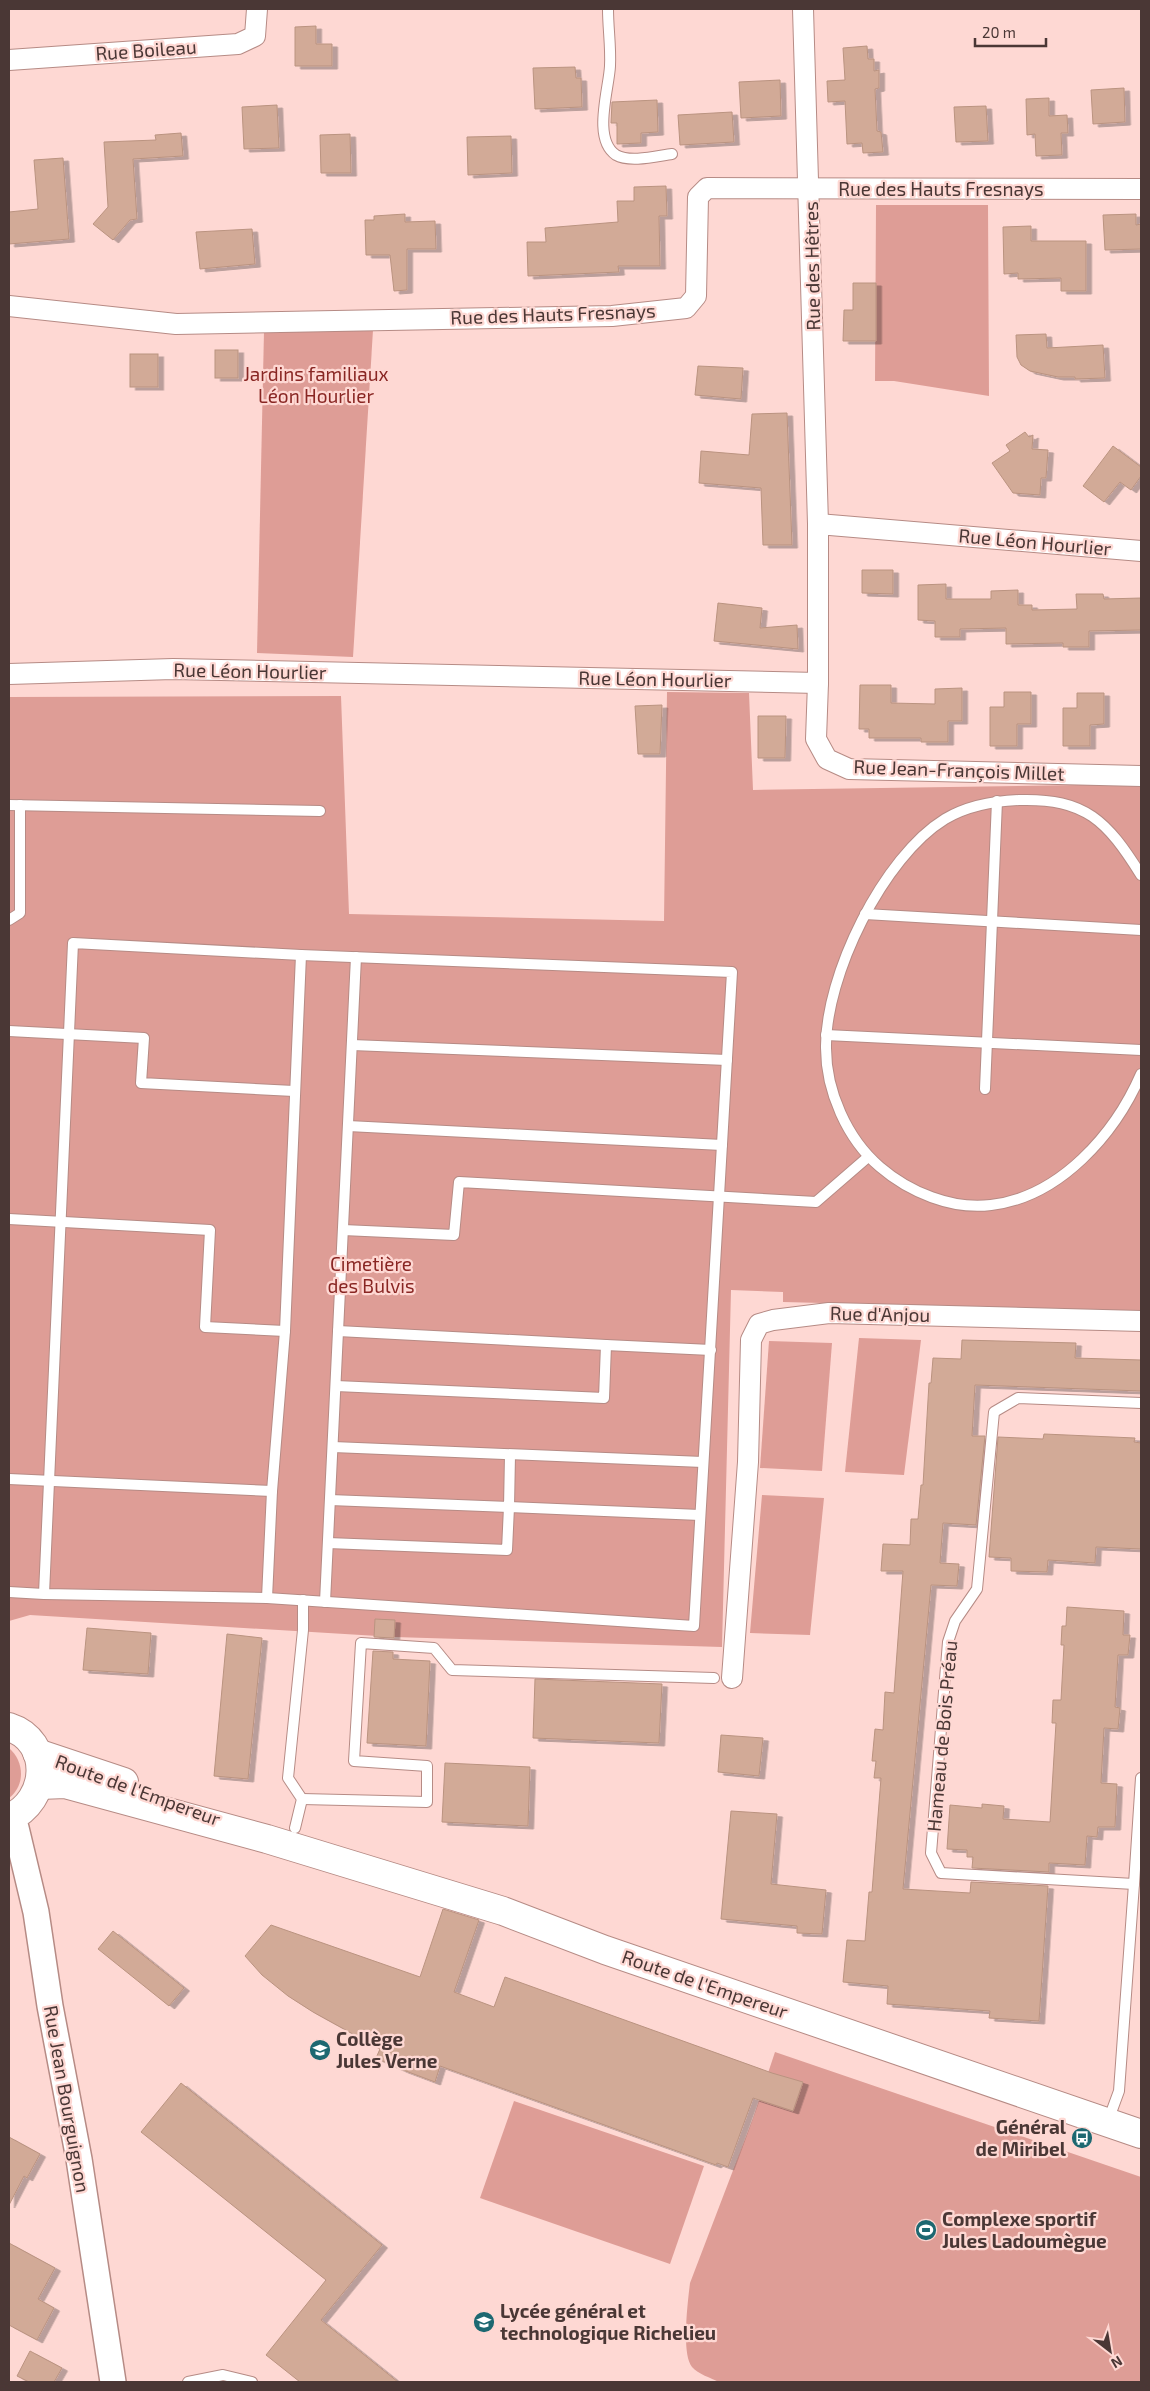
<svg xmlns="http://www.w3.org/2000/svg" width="1150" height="2391" font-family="'Exo 2',sans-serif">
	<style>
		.green { fill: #de9d96 }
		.building { fill: #d2aa97; stroke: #ba9380; filter: url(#shadow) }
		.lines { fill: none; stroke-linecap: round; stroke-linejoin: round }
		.service-casing { stroke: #b68b85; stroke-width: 12 }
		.minor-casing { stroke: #b68b85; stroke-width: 22 }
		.tertiary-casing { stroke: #b68b85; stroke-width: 28 }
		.secondary-casing { stroke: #b68b85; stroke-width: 30 }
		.service { stroke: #fff; stroke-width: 10 }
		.minor { stroke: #fff; stroke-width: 20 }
		.tertiary { stroke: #fff; stroke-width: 25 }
		.secondary { stroke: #fff; stroke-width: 28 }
		.labels { text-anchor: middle; stroke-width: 4.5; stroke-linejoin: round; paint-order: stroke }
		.street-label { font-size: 19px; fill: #4a3735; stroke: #fed8d3 }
		.park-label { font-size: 19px; fill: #892623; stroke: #fed8d3 }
		.poi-label { font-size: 19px; font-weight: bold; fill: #4a3735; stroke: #fed8d3; text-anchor: start }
	</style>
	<defs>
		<filter id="shadow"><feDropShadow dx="5.5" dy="3" stdDeviation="0" flood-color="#0004"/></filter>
	</defs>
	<rect width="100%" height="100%" fill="#fed8d3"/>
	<g class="green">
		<path d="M 876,205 L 988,205 L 989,396 L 894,381 L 875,381 Z"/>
		<path d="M 373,330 L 353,657 L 257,653 L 264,331 Z"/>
		<path d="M 667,692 L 749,693 L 753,790 L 1141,784 L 1141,1311 L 783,1302 L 783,1292 L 731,1290 L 722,1647 L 394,1637 L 30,1615 L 9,1621 L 9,697 L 341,696 L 349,914 L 664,921 Z"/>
		<path d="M 859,1338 L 921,1340 L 904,1475 L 845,1472 Z"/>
		<path d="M 769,1341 L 832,1343 L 822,1471 L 760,1468 Z"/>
		<path d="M 762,1495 L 824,1498 L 810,1635 L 750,1633 Z"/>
		<path d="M 9,1748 C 24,1761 26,1785 9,1798 Z"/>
		<path d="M 775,2052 L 1141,2177 L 1141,2382 L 719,2382 C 711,2378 698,2374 692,2367 C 681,2354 688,2300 690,2283 L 753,2118 Z"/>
		<path d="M 514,2101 L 704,2166 L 670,2264 L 480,2198 Z"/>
	</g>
	<g class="building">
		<path d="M 316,26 L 316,44 L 332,44 L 332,66 L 295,66 L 295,27 Z"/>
		<path d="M 867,46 L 868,59 L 874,59 L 874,71 L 879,70 L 879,88 L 875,89 L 877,131 L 881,132 L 883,152 L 863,153 L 862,143 L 847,144 L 845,101 L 828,102 L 827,81 L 845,80 L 843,48 Z"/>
		<path d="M 575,67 L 576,78 L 581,78 L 582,107 L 535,109 L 533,68 Z"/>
		<path d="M 780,80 L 781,116 L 741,118 L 739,82 Z"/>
		<path d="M 1124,88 L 1125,122 L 1093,124 L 1091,90 Z"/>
		<path d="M 1049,98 L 1049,116 L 1067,115 L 1068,133 L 1061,133 L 1062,155 L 1036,156 L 1035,134 L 1027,135 L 1026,99 Z"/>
		<path d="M 657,100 L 658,132 L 641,133 L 641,143 L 617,144 L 617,123 L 611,123 L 612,102 Z"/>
		<path d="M 277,105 L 279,148 L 244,149 L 242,107 Z"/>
		<path d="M 986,106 L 988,141 L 956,142 L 954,107 Z"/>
		<path d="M 732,112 L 734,142 L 680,145 L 678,115 Z"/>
		<path d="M 181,133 L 183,156 L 133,159 L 137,219 L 130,220 L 113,240 L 93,224 L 108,207 L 104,142 L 156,140 L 155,135 Z"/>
		<path d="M 350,134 L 351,173 L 321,173 L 320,135 Z"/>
		<path d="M 511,136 L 512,173 L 468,175 L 467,137 Z"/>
		<path d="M 63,158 L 69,239 L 9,244 L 9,212 L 38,209 L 34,160 Z"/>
		<path d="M 666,186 L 667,216 L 659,216 L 660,266 L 618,266 L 619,272 L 528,276 L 527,242 L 546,242 L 545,228 L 618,222 L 617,201 L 634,201 L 634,187 Z"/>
		<path d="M 405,214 L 405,222 L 435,221 L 436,249 L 407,249 L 407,290 L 394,291 L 390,255 L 366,255 L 365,220 L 374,220 L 374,216 Z"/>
		<path d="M 1136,214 L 1136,225 L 1141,224 L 1141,249 L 1105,250 L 1103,215 Z"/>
		<path d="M 1031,226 L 1031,241 L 1086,241 L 1086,291 L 1061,291 L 1061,278 L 1018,279 L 1018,273 L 1004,274 L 1003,227 Z"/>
		<path d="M 252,229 L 255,264 L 200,269 L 196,232 Z"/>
		<path d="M 853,283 L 876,283 L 876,341 L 843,341 L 844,310 L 853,310 Z"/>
		<path d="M 1046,334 L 1047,348 L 1103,345 L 1105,378 L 1075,379 L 1075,377 L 1058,377 L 1030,371 L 1021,365 L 1017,357 L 1016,335 Z"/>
		<rect x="215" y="350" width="23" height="28"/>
		<rect x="130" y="354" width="28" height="33"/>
		<path d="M 698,366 L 743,368 L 741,399 L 695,395 Z"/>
		<path d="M 787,413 L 792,545 L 763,545 L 761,488 L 699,483 L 701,451 L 749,455 L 752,414 Z"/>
		<path d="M 1025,432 L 1029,437 L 1033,435 L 1032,449 L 1048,450 L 1046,478 L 1041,478 L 1040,495 L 1013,493 L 992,463 L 1010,451 L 1006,445 Z"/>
		<path d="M 1113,446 L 1141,467 L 1141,476 L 1131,490 L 1120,482 L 1104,502 L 1083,486 Z"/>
		<path d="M 862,570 L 893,570 L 893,594 L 862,593 Z"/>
		<path d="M 946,584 L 946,599 L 991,599 L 991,591 L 1018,590 L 1018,605 L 1032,605 L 1032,610 L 1077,609 L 1076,594 L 1103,594 L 1104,599 L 1141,598 L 1141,630 L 1089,631 L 1089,647 L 1063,647 L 1063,643 L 1006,644 L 1006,628 L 960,629 L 960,637 L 935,637 L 935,621 L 918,620 L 918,585 Z"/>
		<path d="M 718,603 L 762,608 L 760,628 L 797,625 L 798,649 L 714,641 Z"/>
		<path d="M 860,685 L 891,685 L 891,703 L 935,704 L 935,689 L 962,688 L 962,721 L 948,721 L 948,742 L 921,742 L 921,738 L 869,738 L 869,729 L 859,729 Z"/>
		<path d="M 1004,692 L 1031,692 L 1031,724 L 1017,724 L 1017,746 L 990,746 L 990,707 L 1004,707 Z"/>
		<path d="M 1077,693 L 1104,693 L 1104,724 L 1090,725 L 1090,746 L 1063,746 L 1063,708 L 1077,708 Z"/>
		<path d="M 662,705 L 660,754 L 638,754 L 635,706 Z"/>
		<path d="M 758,716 L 786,716 L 785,758 L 758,758 Z"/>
		<path d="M 962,1340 L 1076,1343 L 1075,1358 L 1141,1360 L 1141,1391 L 975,1385 L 972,1436 L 985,1436 L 976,1525 L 943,1523 L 940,1563 L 959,1564 L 957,1586 L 931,1585 L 903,1889 L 970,1893 L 971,1882 L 1048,1886 L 1039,2021 L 989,2018 L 990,2011 L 887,2004 L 888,1986 L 843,1982 L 847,1940 L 865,1941 L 869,1892 L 872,1892 L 881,1778 L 874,1778 L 876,1761 L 872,1761 L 875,1729 L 883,1730 L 885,1692 L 894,1693 L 903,1571 L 881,1571 L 883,1544 L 910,1545 L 911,1519 L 918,1519 L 921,1485 L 923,1485 L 929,1383 L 931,1383 L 933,1358 L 961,1359 Z"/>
		<path d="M 1044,1434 L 1135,1438 L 1134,1442 L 1141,1443 L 1141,1549 L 1096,1547 L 1095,1563 L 1048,1560 L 1047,1572 L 1011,1571 L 1011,1558 L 989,1557 L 998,1437 L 1043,1439 Z"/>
		<path d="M 1067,1607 L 1124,1611 L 1123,1635 L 1130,1635 L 1128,1655 L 1118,1655 L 1115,1707 L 1120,1708 L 1118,1729 L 1104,1728 L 1101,1783 L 1117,1784 L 1115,1827 L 1098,1827 L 1097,1837 L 1087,1836 L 1085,1865 L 1049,1863 L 1049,1872 L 972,1868 L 973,1857 L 967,1857 L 967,1850 L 947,1849 L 950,1805 L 982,1808 L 982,1804 L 1004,1806 L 1003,1819 L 1050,1822 L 1056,1723 L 1052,1723 L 1053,1700 L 1061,1700 L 1064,1645 L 1061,1645 L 1062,1626 L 1066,1626 Z"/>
		<path d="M 375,1619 L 395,1620 L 394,1638 L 374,1637 Z"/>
		<path d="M 87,1628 L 151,1633 L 148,1674 L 83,1670 Z"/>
		<path d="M 227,1634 L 262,1638 L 248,1779 L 214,1776 Z"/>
		<path d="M 373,1651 L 393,1652 L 393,1659 L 430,1661 L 426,1746 L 367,1743 Z"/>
		<path d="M 535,1679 L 662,1684 L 659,1743 L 533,1738 Z"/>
		<path d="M 721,1735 L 763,1738 L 759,1776 L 718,1772 Z"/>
		<path d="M 445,1763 L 530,1767 L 528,1826 L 442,1822 Z"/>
		<path d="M 731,1811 L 777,1814 L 771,1884 L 826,1890 L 822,1934 L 797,1933 L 797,1926 L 721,1919 Z"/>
		<path d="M 443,1909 L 479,1920 L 454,1992 L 494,2007 L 505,1977 L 772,2073 L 803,2082 L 793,2111 L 753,2098 L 728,2167 L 717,2163 L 716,2165 L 440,2066 L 435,2082 L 403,2070 L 376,2058 L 380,2049 L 313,2012 L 288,1996 L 262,1975 L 245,1956 L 271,1925 L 420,1977 Z"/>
		<path d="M 113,1931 L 184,1988 L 169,2006 L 98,1949 Z"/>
		<path d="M 181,2083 L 382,2245 L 321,2320 L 398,2382 L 300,2382 L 266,2355 L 326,2280 L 141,2132 Z"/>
		<path d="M 9,2137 L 40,2154 L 27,2178 L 24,2176 L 9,2205 Z"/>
		<path d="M 9,2243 L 55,2268 L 38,2299 L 54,2308 L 37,2340 L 9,2325 Z"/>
		<path d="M 30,2351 L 62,2368 L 54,2382 L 29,2382 L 17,2376 Z"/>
	</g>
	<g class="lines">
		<g class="service-casing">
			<g id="service">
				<path d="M 608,9 C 608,28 611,47 610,66 C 609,89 592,139 616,155 C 630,163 657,156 672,154"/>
				<path d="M 9,805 L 320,811"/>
				<path d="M 1141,875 C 1107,821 1086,798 1019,800 C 993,801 967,806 945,819 C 883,857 825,976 826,1048 C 826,1091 847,1139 880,1167 C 909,1192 952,1210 991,1205 C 1060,1197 1115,1134 1141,1074"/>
				<path d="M 865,914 L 1141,930"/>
				<path d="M 9,920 L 20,913 L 20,805"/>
				<path d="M 9,1031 L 144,1038 L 141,1083 L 294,1091"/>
				<path d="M 826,1035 L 1141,1050"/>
				<path d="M 352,1045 L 727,1060"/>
				<path d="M 985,1089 L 997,801"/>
				<path d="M 348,1126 L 722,1145"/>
				<path d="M 9,1219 L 210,1230 L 205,1327 L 285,1331"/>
				<path d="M 343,1230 L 454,1235 L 459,1182 L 816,1202 L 868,1157"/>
				<path d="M 338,1331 L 606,1345"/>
				<path d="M 336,1386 L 604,1398 L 606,1345 L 711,1350"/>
				<path d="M 333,1447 L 703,1462"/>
				<path d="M 9,1479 L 272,1491"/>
				<path d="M 330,1500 L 509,1507 L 510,1455"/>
				<path d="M 328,1543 L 507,1550 L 509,1507 L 700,1515"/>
				<path d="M 9,1592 L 44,1594 L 267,1598 L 694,1626 L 732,972 L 301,955 L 73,943 L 44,1594"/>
				<path d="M 267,1598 L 272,1491 L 285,1331 L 301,955"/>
				<path d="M 325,1602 L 356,957"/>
				<path d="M 302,1799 L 427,1802 L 427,1766 L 354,1761 L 361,1643 L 434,1648 L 452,1670 L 714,1678"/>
				<path d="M 295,1828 L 302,1799 L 288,1778 L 303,1630 L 303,1600"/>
				<path d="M 1134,1884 L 1141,1778"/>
				<path d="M 1108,2121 L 1119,2091 L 1134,1884 L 941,1873 L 931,1853 L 948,1642 L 955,1621 L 977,1589 L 994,1412 L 1018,1398 L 1141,1403"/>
				<path d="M 188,2382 L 223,2375 L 252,2382"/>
			</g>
		</g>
		<g class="minor-casing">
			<g id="minor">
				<path d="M 803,9 L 818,524"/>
				<path d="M 9,60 L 238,44 L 255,36 L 257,9"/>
				<path d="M 9,306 L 176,324 L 612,316 L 686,308 L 696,296 L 698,197 L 707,188 L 1141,189"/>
				<path d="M 1141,551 L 818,524 L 818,683 L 816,739 L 827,759 L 849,769 L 1141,776"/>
				<path d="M 9,674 L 173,669 L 818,683"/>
				<path d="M 732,1678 L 748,1462 L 751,1340 L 759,1324 L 773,1320 L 829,1313 L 1141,1321"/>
			</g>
		</g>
		<g class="tertiary-casing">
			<path id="tertiary" d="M 10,1818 L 16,1828 L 36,1912 L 50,2006 L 79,2159 L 113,2382"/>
		</g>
		<g class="secondary-casing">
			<g id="secondary">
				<path d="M 9,1727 C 53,1741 49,1801 9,1818"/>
				<path d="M 37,1753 L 124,1782"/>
				<path d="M 40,1785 L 65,1784 L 267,1839 L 503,1911 L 605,1950 L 1141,2134"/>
			</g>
		</g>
		<use href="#service" class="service"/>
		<use href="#minor" class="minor"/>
		<use href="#tertiary" class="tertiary"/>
		<use href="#secondary" class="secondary"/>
	</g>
	<defs>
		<g id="school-disc" transform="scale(1.125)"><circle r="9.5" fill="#1d6871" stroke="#fed8d3"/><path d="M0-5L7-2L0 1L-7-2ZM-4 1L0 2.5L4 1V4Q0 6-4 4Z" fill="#fff"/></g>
		<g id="bus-disc" transform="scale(1.125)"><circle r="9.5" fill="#1d6871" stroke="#fed8d3"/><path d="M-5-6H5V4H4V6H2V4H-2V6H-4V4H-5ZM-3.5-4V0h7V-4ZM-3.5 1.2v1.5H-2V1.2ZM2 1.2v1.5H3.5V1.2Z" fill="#fff"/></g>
		<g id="stadium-disc" transform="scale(1.125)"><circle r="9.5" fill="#1d6871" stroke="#fed8d3"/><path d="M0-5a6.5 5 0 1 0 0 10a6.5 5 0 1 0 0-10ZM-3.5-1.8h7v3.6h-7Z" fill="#fff"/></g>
	</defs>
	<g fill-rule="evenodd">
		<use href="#school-disc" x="320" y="2050"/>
		<use href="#bus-disc" x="1082" y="2138"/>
		<use href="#stadium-disc" x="926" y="2230"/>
		<use href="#school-disc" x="484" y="2322"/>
	</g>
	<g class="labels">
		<g class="street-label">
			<text transform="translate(146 50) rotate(-4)" y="7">Rue Boileau</text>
			<text x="941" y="196">Rue des Hauts Fresnays</text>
			<text transform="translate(812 266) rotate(-91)" y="7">Rue des Hêtres</text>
			<text transform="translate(553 314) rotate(-2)" y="7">Rue des Hauts Fresnays</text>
			<text transform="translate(1035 542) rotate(5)" y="7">Rue Léon Hourlier</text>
			<text transform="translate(250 671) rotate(1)" y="7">Rue Léon Hourlier</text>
			<text transform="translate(655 679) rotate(1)" y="7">Rue Léon Hourlier</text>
			<text transform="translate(959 770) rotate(2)" y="7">Rue Jean-François Millet</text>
			<text transform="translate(880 1314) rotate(1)" y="7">Rue d'Anjou</text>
			<text transform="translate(942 1736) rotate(-85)" y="7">Hameau de Bois Préau</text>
			<text transform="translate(138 1790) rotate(20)" y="7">Route de l'Empereur</text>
			<text transform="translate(705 1984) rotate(19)" y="7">Route de l'Empereur</text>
			<text transform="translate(67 2099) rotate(80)" y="7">Rue Jean Bourguignon</text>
		</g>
		<g class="park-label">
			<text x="316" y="381">Jardins familiaux<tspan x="316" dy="22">Léon Hourlier</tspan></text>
			<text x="371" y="1271">Cimetière<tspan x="371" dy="22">des Bulvis</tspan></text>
		</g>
		<g class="poi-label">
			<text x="336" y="2046">Collège<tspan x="336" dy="22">Jules Verne</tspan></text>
			<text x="1066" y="2134" text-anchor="end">Général<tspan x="1066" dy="22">de Miribel</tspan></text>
			<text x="942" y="2226">Complexe sportif<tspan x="942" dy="22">Jules Ladoumègue</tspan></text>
			<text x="500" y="2318">Lycée général et<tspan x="500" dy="22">technologique Richelieu</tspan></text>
		</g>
	</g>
	<rect width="1150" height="2391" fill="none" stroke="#4a3735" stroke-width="20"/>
	<g transform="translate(1110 2351) rotate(149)" stroke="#fed8d3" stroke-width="4" paint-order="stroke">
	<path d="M0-4L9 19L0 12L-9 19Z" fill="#4a3735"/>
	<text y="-8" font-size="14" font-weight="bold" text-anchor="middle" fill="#4a3735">N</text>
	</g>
	<path d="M975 38v8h71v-8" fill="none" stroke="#4a3735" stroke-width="2.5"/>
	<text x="982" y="38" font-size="15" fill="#4a3735" stroke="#fed8d3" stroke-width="4" paint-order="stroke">20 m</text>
</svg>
